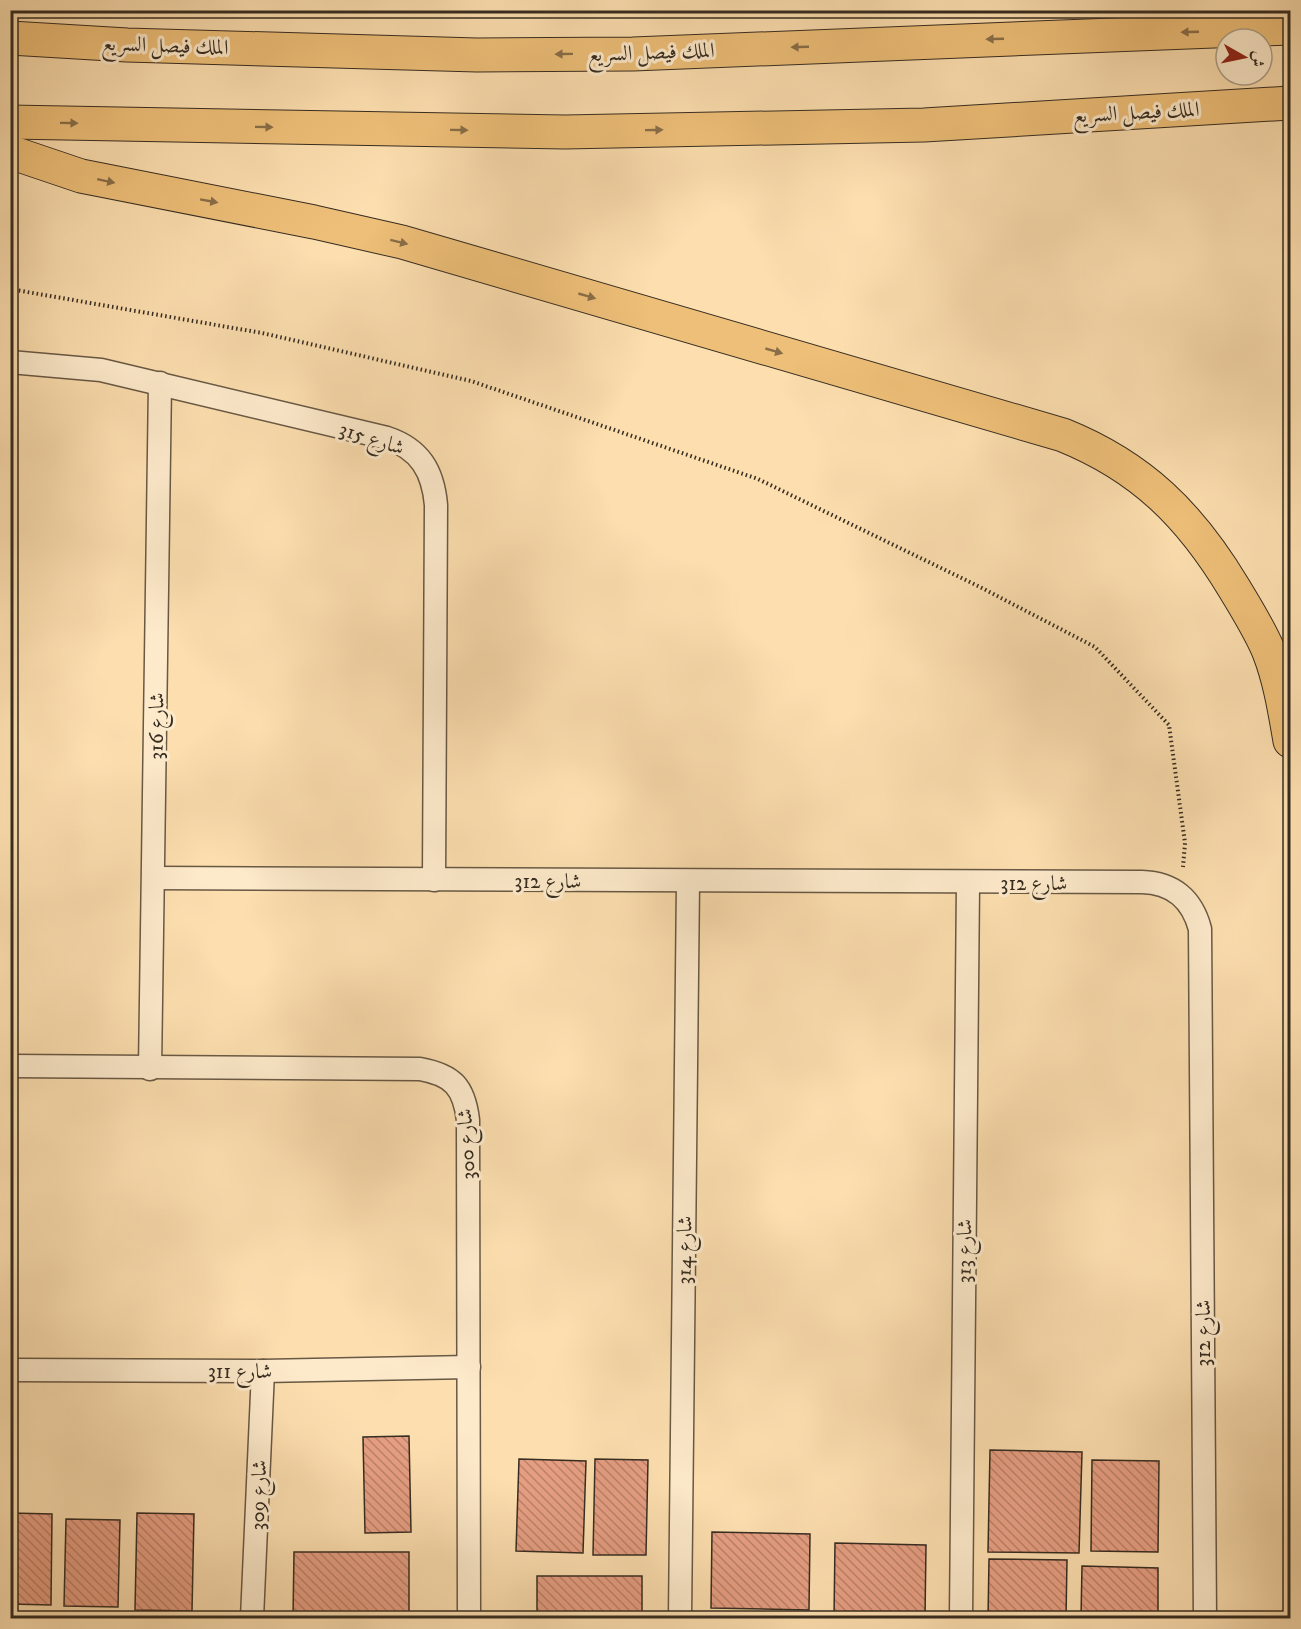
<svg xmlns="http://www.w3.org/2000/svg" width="1301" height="1629" font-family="'IM FELL DW Pica',Amiri,serif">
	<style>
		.building { fill: url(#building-back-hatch); stroke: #362c21; stroke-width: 1.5 }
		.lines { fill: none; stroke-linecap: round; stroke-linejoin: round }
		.street-casing { stroke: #685844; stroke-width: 25 }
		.highway-casing { stroke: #362c21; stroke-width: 35 }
		.path { stroke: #362c21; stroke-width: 4; stroke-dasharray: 1.5 3; stroke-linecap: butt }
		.street { stroke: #fdeacb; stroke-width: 22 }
		.highway { stroke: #eebf78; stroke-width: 33 }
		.oneway { fill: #896e48 }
		.labels { text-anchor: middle; stroke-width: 6; stroke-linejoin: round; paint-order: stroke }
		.street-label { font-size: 21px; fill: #362c21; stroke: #fdeacb }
	</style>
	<defs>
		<pattern id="building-back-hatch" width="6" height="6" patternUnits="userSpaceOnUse" patternTransform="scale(1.5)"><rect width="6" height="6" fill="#e69e82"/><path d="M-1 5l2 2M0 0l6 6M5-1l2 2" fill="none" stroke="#bb816a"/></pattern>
	</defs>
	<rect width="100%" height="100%" fill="#fcdeaf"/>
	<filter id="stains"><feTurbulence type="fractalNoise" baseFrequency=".00333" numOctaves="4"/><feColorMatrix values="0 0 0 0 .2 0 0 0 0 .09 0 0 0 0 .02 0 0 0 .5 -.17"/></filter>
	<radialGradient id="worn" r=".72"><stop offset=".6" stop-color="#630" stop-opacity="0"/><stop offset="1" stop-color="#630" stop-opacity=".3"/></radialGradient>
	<g class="building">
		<path d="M 409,1436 L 411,1532 L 365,1533 L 363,1437 Z"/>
		<path d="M 990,1450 L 1082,1452 L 1079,1553 L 988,1552 Z"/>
		<path d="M 519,1459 L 586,1461 L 583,1553 L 516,1551 Z"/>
		<path d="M 595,1459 L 648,1460 L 646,1555 L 593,1555 Z"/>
		<path d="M 1092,1460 L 1159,1461 L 1158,1552 L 1091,1551 Z"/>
		<path d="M 10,1513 L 52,1514 L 51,1605 L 10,1604 Z"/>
		<path d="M 137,1513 L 194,1514 L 192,1611 L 135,1610 Z"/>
		<path d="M 66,1519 L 120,1520 L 118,1607 L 64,1606 Z"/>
		<path d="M 712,1532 L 810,1534 L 809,1610 L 711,1608 Z"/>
		<path d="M 835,1543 L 926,1545 L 925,1618 L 834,1618 Z"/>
		<path d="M 294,1552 L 409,1552 L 409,1618 L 293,1618 Z"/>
		<path d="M 989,1559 L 1067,1560 L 1066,1618 L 988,1618 Z"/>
		<path d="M 1082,1566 L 1158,1568 L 1158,1618 L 1081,1618 Z"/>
		<rect x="537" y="1576" width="105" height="42"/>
	</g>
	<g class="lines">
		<g class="street-casing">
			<g id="street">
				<path d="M 10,362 L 101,370 L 387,438 C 420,449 433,471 436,505 L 434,880"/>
				<path d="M 154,878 L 1142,882 C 1173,883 1192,899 1200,929 L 1205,1618"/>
				<path d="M 10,1066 L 420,1069 C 453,1075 464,1087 468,1120 L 469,1618"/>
				<path d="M 150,1069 L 160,383"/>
				<path d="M 10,1370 L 263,1371 L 469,1367"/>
				<path d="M 252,1618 L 263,1371"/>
				<path d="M 680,1618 L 688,882"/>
				<path d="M 961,1618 L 968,883"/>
			</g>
		</g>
		<g class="highway-casing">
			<g id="highway">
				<path d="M 10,38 L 127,45 L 477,55 L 633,54 L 1290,28"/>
				<path d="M 10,122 L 565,132 L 924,125 L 1290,103"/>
				<path d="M 10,152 L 81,176 L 314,222 L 402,242 L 1063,435 C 1142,467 1190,515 1234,588 C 1246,608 1260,630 1269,652 C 1280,680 1285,712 1290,741"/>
			</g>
		</g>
		<path class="path" d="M 10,289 L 262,333 L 471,381 L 758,479 L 980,587 L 1095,647 L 1169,725 L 1185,843 L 1183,867"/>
		<use href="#street" class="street"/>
		<use href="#highway" class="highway"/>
	</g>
	<defs><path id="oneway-solid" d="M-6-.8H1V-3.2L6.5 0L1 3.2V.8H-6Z" transform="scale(1.5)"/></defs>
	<g class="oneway">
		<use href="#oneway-solid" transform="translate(1190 32) rotate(178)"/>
		<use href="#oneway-solid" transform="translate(995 39) rotate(178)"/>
		<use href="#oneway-solid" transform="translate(800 47) rotate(178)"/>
		<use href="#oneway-solid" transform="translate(564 54) rotate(179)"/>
		<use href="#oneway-solid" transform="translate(69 123) rotate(1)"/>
		<use href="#oneway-solid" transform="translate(264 127) rotate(1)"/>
		<use href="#oneway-solid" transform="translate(459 130) rotate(1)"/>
		<use href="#oneway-solid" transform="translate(654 130) rotate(-1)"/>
		<use href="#oneway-solid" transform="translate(106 181) rotate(12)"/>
		<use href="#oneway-solid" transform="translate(209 201) rotate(10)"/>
		<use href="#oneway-solid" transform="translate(399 242) rotate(14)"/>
		<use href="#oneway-solid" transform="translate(587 296) rotate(16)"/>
		<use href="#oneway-solid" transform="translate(774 351) rotate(16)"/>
	</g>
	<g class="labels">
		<g class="street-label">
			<text transform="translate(165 45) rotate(2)" y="7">الملك فيصل السريع</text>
			<text transform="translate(651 52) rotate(-2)" y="7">الملك فيصل السريع</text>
			<text transform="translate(1136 112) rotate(-3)" y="7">الملك فيصل السريع</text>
			<text transform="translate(372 438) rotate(18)" y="7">شارع 315</text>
			<text transform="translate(156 726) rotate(-89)" y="7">شارع 316</text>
			<text x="548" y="888">شارع 312</text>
			<text x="1034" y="890">شارع 312</text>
			<text transform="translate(466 1144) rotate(-93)" y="7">شارع 300</text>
			<text transform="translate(684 1250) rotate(-89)" y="7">شارع 314</text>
			<text transform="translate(964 1251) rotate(-89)" y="7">شارع 313</text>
			<text transform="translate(1203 1333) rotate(-90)" y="7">شارع 312</text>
			<text x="240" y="1378">شارع 311</text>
			<text transform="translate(258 1495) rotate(-88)" y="7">شارع 309</text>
		</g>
	</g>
	<rect width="1301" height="1629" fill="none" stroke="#fcdeaf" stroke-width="36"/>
	<rect x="12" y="12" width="1277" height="1605" fill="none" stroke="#362c21" stroke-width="3"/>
	<rect x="18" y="18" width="1265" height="1593" fill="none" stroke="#362c21" stroke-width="1.5"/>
	<g transform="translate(1244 57) rotate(99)"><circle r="28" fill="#fdeacb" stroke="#ad9e87" stroke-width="1.5"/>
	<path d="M0-4.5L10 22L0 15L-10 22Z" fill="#8f2418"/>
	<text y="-9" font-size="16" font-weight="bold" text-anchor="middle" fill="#362c21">ش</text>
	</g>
	<rect width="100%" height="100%" filter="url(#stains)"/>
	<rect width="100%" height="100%" fill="url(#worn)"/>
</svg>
